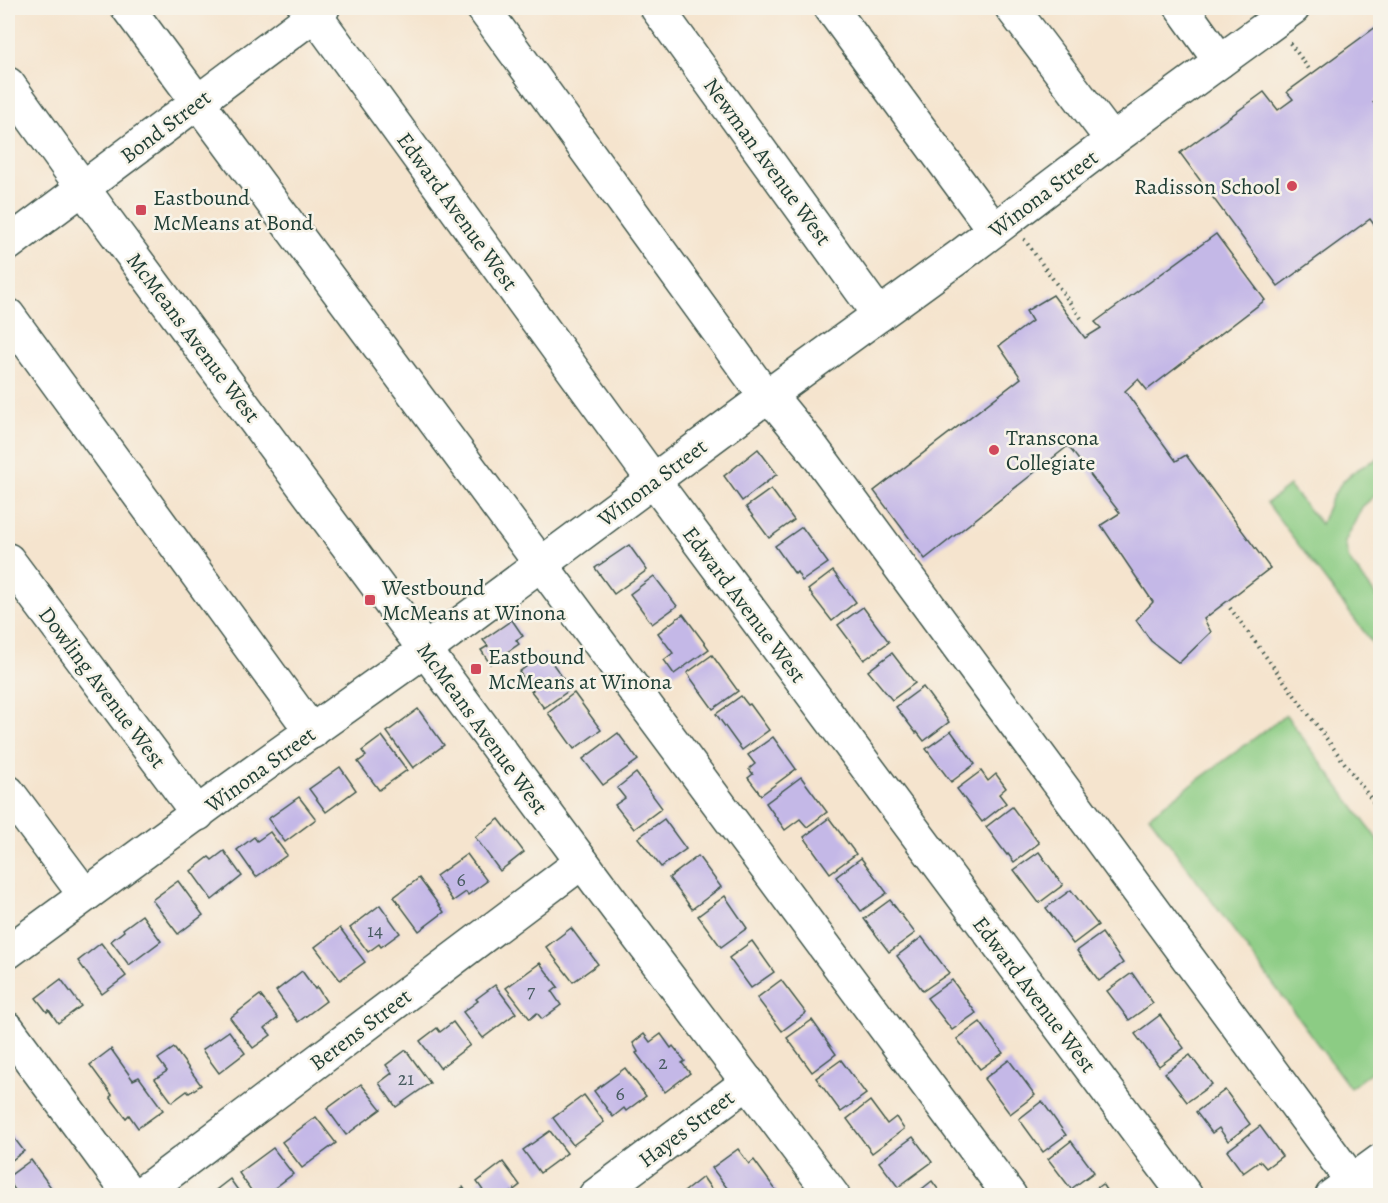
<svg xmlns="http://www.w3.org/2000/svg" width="1388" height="1203" font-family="Alegreya,serif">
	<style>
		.green { fill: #8ccc84; stroke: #56845c; stroke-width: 1.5 }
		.building { fill: #c4b8e7 }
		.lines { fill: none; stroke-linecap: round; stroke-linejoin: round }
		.minor-casing { stroke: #3f564b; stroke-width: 36 }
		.path { stroke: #3f564b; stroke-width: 4; stroke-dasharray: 1.5 4.5; stroke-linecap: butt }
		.minor { stroke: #fff; stroke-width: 33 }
		.poi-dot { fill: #d1495b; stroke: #f7f3e8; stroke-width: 2 }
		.labels { text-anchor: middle; stroke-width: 5; stroke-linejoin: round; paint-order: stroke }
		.number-label { font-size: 20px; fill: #485c61 }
		.street-label { font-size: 22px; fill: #1f3d34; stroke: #f7f3e8 }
		.poi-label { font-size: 22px; fill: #1f3d34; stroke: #f7f3e8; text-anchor: start }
	</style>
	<rect width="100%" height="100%" fill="#f7f3e8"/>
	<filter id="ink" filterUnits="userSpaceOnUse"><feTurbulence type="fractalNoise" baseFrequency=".0167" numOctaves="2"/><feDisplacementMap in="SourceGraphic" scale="12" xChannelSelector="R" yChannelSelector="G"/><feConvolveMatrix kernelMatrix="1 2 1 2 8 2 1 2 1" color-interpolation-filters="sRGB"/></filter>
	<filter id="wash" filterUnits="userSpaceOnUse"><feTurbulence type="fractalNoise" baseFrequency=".008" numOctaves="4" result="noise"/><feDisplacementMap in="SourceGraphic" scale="24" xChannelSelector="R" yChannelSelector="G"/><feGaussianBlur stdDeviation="1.35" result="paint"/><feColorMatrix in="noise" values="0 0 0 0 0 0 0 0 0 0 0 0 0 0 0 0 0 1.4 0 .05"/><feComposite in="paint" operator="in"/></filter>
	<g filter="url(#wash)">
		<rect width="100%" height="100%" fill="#f5e4ce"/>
		<g class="green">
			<path d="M 1380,458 L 1380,491 L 1362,507 L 1345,542 L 1349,560 L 1380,601 L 1380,653 L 1267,503 L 1289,486 L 1321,524 C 1336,486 1342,474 1380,458 Z"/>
			<path d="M 1286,715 L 1380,843 L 1380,1065 L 1350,1088 L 1149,816 Z"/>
		</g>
		<g id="blocks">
			<g class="building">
				<path d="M 1380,24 L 1380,96 L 1373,102 L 1380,111 L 1380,233 L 1370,219 L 1278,286 L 1180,153 L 1264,92 L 1278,110 L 1293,99 L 1287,92 Z"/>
				<path d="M 1216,234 L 1265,300 L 1147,390 L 1138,379 L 1125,391 L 1176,461 L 1186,455 L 1270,568 L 1204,619 L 1211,632 L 1179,663 L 1151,641 L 1136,620 L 1153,602 L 1101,525 L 1120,513 L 1068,446 L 925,559 L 874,491 L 1021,378 L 999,346 L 1032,321 L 1026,311 L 1053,295 L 1085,338 L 1101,328 L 1095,322 Z"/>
				<path d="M 758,449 L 777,474 L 742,501 L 724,476 Z"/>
				<path d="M 771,489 L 794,520 L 769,538 L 746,507 Z"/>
				<path d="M 802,527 L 828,563 L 802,581 L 797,572 L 795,574 L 775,546 Z"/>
				<path d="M 629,545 L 647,570 L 614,594 L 595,568 Z"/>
				<path d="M 833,571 L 856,602 L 832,621 L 808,590 Z"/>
				<path d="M 654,576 L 677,606 L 652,624 L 630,594 Z"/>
				<path d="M 863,607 L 889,642 L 864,660 L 838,625 Z"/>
				<path d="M 683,614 L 709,649 L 674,674 L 664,660 L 673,653 L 658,633 Z"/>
				<path d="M 512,620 L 523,636 L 516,640 L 519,644 L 490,664 L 481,650 L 488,646 L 483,640 Z"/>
				<path d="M 545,653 L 571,689 L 544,708 L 531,691 L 533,690 L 519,672 Z"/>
				<path d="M 892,653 L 915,683 L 892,700 L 868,671 Z"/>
				<path d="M 712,655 L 738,691 L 713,709 L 687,673 Z"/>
				<path d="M 923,687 L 949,722 L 924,741 L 917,732 L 916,733 L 896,707 Z"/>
				<path d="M 574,693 L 601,730 L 574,749 L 548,713 Z"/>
				<path d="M 741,696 L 748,705 L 750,704 L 769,730 L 742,750 L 716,714 Z"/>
				<path d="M 418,709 L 444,745 L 413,768 L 387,732 Z"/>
				<path d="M 951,731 L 975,764 L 951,782 L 926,749 Z"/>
				<path d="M 618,733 L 638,760 L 603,785 L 583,759 Z"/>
				<path d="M 382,736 L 407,770 L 379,790 L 358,762 L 366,756 L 362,751 Z"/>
				<path d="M 773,737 L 796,769 L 761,795 L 748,778 L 753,774 L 749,769 L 755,764 L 748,755 Z"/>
				<path d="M 340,767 L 356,790 L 326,812 L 309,789 Z"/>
				<path d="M 981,771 L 988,781 L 996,774 L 1006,788 L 999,794 L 1006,803 L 982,822 L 957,789 Z"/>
				<path d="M 636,773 L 662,808 L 634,829 L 615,805 L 625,798 L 617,788 Z"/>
				<path d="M 801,777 L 827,812 L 807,827 L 800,819 L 785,830 L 766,803 Z"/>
				<path d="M 299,797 L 316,819 L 285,842 L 268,819 Z"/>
				<path d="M 1012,807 L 1039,843 L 1014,862 L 1008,854 L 1007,855 L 986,827 Z"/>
				<path d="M 829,818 L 856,854 L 830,873 L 804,837 Z"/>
				<path d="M 499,819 L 524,852 L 500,871 L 475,837 Z"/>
				<path d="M 664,819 L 686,849 L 661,867 L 638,838 Z"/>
				<path d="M 270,832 L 287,855 L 256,877 L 237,850 L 254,837 L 257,841 Z"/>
				<path d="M 224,851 L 242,876 L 212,900 L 191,871 L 209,857 L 212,860 Z"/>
				<path d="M 1039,852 L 1063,885 L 1039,903 L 1014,870 Z"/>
				<path d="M 467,854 L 487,881 L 468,895 L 466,892 L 453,901 L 436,876 Z"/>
				<path d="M 698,856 L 721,887 L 692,909 L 669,878 Z"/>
				<path d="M 861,858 L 887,893 L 861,911 L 836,877 Z"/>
				<path d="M 419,878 L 444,912 L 419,931 L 394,897 Z"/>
				<path d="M 178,881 L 203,915 L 178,934 L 152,900 Z"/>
				<path d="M 1071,890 L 1098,925 L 1073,944 L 1046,908 Z"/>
				<path d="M 725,896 L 747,928 L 721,947 L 698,916 Z"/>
				<path d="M 890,900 L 915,933 L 889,952 L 864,919 Z"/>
				<path d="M 380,905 L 400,933 L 381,947 L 379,944 L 368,952 L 350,928 Z"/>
				<path d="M 142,915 L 161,941 L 129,965 L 111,941 L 124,931 L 123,929 Z"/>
				<path d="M 340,928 L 365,962 L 340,980 L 315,947 Z"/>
				<path d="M 571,928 L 598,964 L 573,982 L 546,947 Z"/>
				<path d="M 1102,933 L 1123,963 L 1099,981 L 1077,951 Z"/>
				<path d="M 922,937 L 949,973 L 923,991 L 897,956 Z"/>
				<path d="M 752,941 L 774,972 L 751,988 L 729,958 Z"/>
				<path d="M 101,943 L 126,976 L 102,994 L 78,961 Z"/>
				<path d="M 540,963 L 558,987 L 552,992 L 561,1005 L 542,1019 L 537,1013 L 530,1019 L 506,988 Z"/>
				<path d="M 302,971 L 315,989 L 317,987 L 326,1001 L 298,1022 L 276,991 Z"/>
				<path d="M 1132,973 L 1153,1003 L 1129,1020 L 1107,991 Z"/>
				<path d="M 61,979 L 81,1006 L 58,1023 L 49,1010 L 47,1012 L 36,998 Z"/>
				<path d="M 781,980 L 806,1013 L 782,1031 L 757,998 Z"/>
				<path d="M 952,980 L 976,1013 L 952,1030 L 927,998 Z"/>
				<path d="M 495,985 L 516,1013 L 483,1038 L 463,1012 L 478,1001 L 476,999 Z"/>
				<path d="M 260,995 L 278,1018 L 265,1028 L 271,1035 L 253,1048 L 230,1018 Z"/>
				<path d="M 1160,1015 L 1184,1048 L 1159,1066 L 1135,1034 Z"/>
				<path d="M 812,1020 L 836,1054 L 812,1072 L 787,1038 Z"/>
				<path d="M 453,1022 L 470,1045 L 440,1068 L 420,1041 L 437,1028 L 440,1032 Z"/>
				<path d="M 980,1022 L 1003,1053 L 980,1069 L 957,1039 Z"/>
				<path d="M 229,1031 L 245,1053 L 219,1073 L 202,1050 Z"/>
				<path d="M 644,1034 L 650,1042 L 661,1034 L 671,1048 L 673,1046 L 685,1061 L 682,1063 L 690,1073 L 665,1092 L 636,1053 L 638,1052 L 633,1043 Z"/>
				<path d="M 174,1048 L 201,1085 L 189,1093 L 187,1091 L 172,1102 L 155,1079 L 167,1071 L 158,1059 Z"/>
				<path d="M 111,1049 L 133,1080 L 139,1077 L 163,1110 L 138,1128 L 129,1115 L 126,1118 L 110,1097 L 112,1095 L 90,1065 Z"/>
				<path d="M 406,1050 L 430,1083 L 396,1107 L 379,1083 L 392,1073 L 386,1065 Z"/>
				<path d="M 1190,1055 L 1212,1084 L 1187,1102 L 1165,1073 Z"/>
				<path d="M 841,1060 L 866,1094 L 841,1112 L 816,1078 Z"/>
				<path d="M 1009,1060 L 1035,1095 L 1010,1114 L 984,1079 Z"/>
				<path d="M 625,1068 L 646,1096 L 626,1111 L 624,1108 L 613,1117 L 594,1091 Z"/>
				<path d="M 361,1084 L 381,1109 L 346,1135 L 327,1109 Z"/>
				<path d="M 1225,1090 L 1250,1124 L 1228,1141 L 1219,1128 L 1212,1133 L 1196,1112 Z"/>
				<path d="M 584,1095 L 604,1122 L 573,1145 L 553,1118 Z"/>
				<path d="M 870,1101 L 887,1124 L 896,1117 L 904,1129 L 872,1153 L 847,1119 Z"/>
				<path d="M 1042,1101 L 1066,1135 L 1043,1152 L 1019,1119 Z"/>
				<path d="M 316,1117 L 336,1143 L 302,1168 L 282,1142 Z"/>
				<path d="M 1260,1126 L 1282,1156 L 1266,1168 L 1260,1161 L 1243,1173 L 1227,1151 Z"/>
				<path d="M 8,1130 L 24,1151 L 8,1163 Z"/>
				<path d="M 550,1131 L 567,1153 L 540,1173 L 523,1150 Z"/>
				<path d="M 913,1137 L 932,1162 L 898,1187 L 879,1162 Z"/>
				<path d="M 1071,1141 L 1094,1172 L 1071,1189 L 1048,1159 Z"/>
				<path d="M 273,1148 L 293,1174 L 264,1196 L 255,1196 L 239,1173 Z"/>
				<path d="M 738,1149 L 749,1164 L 754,1160 L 778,1193 L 774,1196 L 733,1196 L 712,1168 Z"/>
				<path d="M 31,1160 L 53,1190 L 45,1196 L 19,1196 L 8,1180 L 8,1177 Z"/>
				<path d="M 503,1162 L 520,1185 L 506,1196 L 487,1196 L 477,1182 Z"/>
				<path d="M 703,1177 L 716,1196 L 679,1196 Z"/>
				<path d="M 230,1179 L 242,1196 L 208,1196 Z"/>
				<path d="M 932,1181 L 943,1196 L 913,1196 Z"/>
				<path d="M 1102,1184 L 1110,1196 L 1086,1196 Z"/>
				<path d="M 463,1187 L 469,1196 L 452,1196 Z"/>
			</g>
		</g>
	</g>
	<g filter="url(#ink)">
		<use href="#blocks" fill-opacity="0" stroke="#3f564b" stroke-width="1.5"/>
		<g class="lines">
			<g class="minor-casing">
				<g id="minor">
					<path d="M 128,8 L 1010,1196"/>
					<path d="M 310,8 L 653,480 L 1186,1196"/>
					<path d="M 483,8 L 766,397 L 780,408 L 811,446 L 1363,1196"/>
					<path d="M 657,8 L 879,315"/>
					<path d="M 831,8 L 994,230"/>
					<path d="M 1012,8 L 1112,140"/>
					<path d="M 1182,8 L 1220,61"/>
					<path d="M 8,84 L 98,209 L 603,890 L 833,1196"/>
					<path d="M 8,244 L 323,8"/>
					<path d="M 8,315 L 312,732"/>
					<path d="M 8,560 L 198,814"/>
					<path d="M 8,792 L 85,895"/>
					<path d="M 8,952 L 222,795 L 425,650 L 766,397 L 960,256 L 1112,140 L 1293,8"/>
					<path d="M 8,1029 L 131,1196"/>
					<path d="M 137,1196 L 157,1182 L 582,862"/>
					<path d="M 595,1196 L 748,1082"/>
					<path d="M 1332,1196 L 1380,1161"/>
				</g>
			</g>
			<g class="path">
				<path d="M 1324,8 L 1326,10"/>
				<path d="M 1290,43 L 1309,69"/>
				<path d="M 1024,239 L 1081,318"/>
				<path d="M 1230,608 L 1380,811"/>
			</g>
			<use href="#minor" class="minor"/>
		</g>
	</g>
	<g class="poi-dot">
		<circle cx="1292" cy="186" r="6"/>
		<rect x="135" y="204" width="12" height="12" rx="3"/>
		<circle cx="994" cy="450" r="6"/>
		<rect x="364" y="594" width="12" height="12" rx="3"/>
		<rect x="470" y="663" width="12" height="12" rx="3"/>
	</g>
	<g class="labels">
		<g class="number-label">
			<text x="461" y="886">6</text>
			<text x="375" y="937">14</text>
			<text x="531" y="997">7</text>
			<text x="663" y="1069">2</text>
			<text x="406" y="1085">21</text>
			<text x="620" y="1100">6</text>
		</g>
		<g class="street-label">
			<text transform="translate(165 126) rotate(-37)" y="8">Bond Street</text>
			<text transform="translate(768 161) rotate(54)" y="8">Newman Avenue West</text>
			<text transform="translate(1043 193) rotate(-37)" y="8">Winona Street</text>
			<text transform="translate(458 211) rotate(54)" y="8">Edward Avenue West</text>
			<text transform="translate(194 337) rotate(53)" y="8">McMeans Avenue West</text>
			<text transform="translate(652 482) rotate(-37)" y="8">Winona Street</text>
			<text transform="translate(745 604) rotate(53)" y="8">Edward Avenue West</text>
			<text transform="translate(103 687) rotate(53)" y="8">Dowling Avenue West</text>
			<text transform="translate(483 728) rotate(54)" y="8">McMeans Avenue West</text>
			<text transform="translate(260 769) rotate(-36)" y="8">Winona Street</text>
			<text transform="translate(1035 994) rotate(53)" y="8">Edward Avenue West</text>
			<text transform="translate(360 1029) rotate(-37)" y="8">Berens Street</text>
			<text transform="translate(686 1128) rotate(-37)" y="8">Hayes Street</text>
		</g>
		<g class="poi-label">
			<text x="1280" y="194" text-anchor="end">Radisson School</text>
			<text x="153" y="205">Eastbound<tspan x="153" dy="25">McMeans at Bond</tspan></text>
			<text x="1006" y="445">Transcona<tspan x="1006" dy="25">Collegiate</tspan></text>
			<text x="382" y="595">Westbound<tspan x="382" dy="25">McMeans at Winona</tspan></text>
			<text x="488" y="664">Eastbound<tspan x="488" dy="25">McMeans at Winona</tspan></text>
		</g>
	</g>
	<rect width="1388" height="1203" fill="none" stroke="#f7f3e8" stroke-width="30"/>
</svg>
